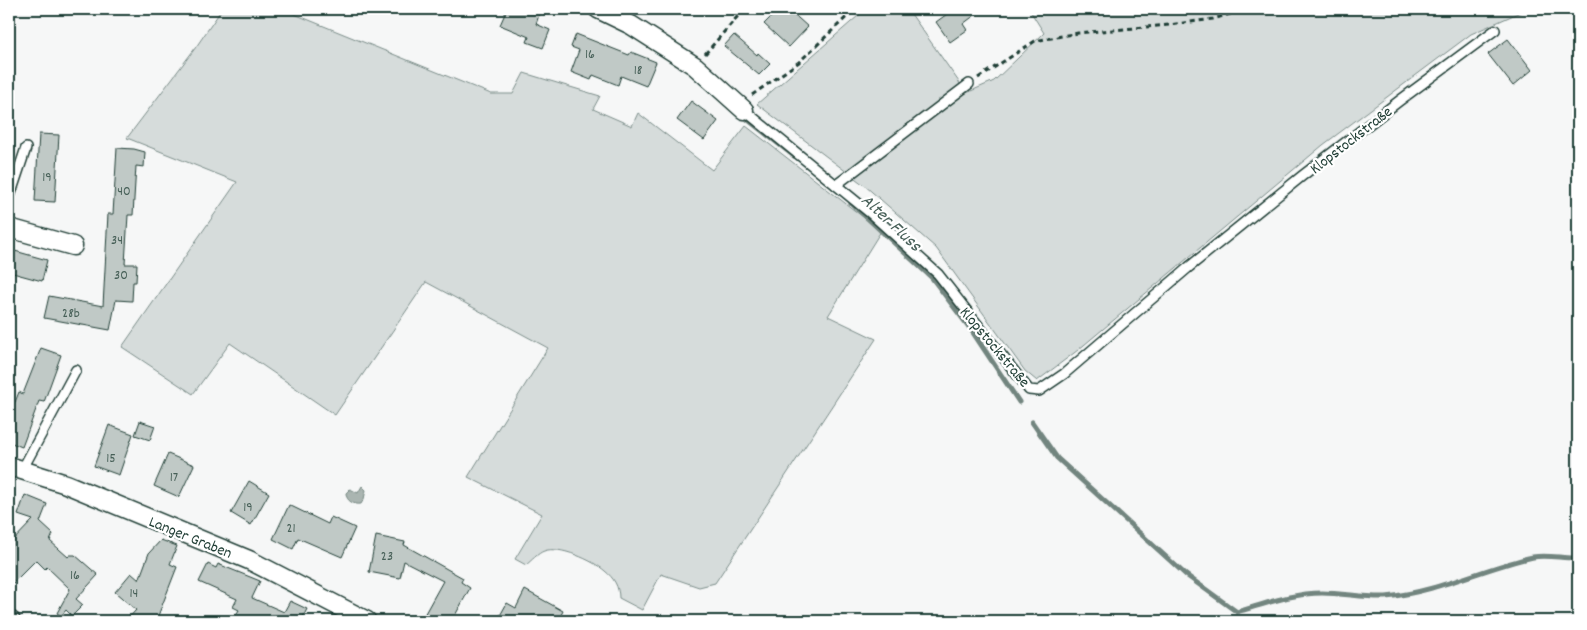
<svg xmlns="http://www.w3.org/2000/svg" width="1587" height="630" font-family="Dekko,sans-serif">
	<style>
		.green { fill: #d6dcdb; stroke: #7a8c88 }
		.water { fill: #aab5b1; stroke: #72857f }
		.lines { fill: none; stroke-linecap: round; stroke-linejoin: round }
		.stream { stroke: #72857f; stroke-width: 5 }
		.building { fill: #c0c9c6; stroke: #1f3d34 }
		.service-casing { stroke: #1f3d34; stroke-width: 12 }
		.minor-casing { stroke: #1f3d34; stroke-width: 21 }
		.path { stroke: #1f3d34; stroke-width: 3; stroke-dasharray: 5 4; stroke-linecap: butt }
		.service { stroke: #fff; stroke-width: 9 }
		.minor { stroke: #fff; stroke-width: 18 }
		.labels { text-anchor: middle; stroke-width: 4.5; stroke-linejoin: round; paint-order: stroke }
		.number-label { font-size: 14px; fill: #476058 }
		.street-label { font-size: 16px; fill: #1f3d34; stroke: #fff }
		.water-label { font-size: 18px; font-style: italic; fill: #49615a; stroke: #fff }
	</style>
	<rect width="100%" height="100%" fill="#f6f7f7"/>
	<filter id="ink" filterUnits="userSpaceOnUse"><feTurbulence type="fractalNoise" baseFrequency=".02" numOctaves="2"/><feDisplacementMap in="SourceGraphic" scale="10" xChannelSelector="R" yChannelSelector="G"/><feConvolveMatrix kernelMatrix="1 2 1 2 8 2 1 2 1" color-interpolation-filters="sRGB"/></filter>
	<g filter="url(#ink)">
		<g class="green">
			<path d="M 222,9 L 282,9 L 491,94 L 513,94 L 524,73 L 600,96 L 593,109 L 632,126 L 638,113 L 712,170 L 746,126 L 881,231 L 828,316 L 876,339 L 715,583 L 699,587 L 661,574 L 642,610 L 619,598 C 619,587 614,578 605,571 C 594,561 559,545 544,551 C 538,553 531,561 526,565 L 515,559 L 542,514 L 468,477 L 548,348 L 426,282 L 335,415 L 230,343 L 193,394 L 122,347 L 237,182 L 127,138 L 196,47 Z"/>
			<path d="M 866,9 L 912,9 L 909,11 L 959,82 L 964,94 L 994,81 L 1044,33 L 1029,9 L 1527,9 L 1471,34 L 1323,145 L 1078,350 L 1037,381 L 1025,371 L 936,248 L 864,185 L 757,104 Z"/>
		</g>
		<path class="water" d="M 362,486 L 366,490 L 364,499 L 361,504 C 354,505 346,501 346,493 L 350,489 L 358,493 Z"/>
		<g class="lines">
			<g class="stream">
				<path d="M 742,115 L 794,156"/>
				<path d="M 851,203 L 932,278 L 972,331 L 1019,402"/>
				<path d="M 1032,422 L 1057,458 L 1186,575 L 1237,612 C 1265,604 1293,593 1322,593 C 1343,593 1365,598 1386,597 C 1438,592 1483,568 1533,557 C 1547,554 1564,559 1578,558"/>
			</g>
		</g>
		<g class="building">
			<path d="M 507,9 L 533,9 L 540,12 L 536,24 L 550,30 L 543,48 L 527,42 L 529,37 L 500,25 Z"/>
			<path d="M 779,9 L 788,9 L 808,27 L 789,47 L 764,24 Z"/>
			<path d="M 954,9 L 983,9 L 963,24 L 967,30 L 950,42 L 936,22 Z"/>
			<path d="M 576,34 L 629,55 L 631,52 L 656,62 L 646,86 L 621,76 L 618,85 L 593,75 L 591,80 L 571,72 L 579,50 L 571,47 Z"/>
			<path d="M 734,35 L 757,55 L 758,53 L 770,64 L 759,75 L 724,46 Z"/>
			<path d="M 1508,39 L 1532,70 L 1513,86 L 1488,54 Z"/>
			<path d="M 691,101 L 718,121 L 704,140 L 677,120 Z"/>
			<path d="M 39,134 L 59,135 L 55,202 L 35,201 Z"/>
			<path d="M 117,148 L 134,149 L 145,152 L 144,167 L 136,166 L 133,215 L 128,215 L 125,264 L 137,264 L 136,282 L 133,282 L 132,301 L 116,300 L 110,330 L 44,318 L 49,296 L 103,306 L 108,214 L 113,214 Z"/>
			<path d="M 15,251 L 47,260 L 42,281 L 9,272 L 9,254 L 14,256 Z"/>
			<path d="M 41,348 L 61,355 L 44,402 L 39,401 L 22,447 L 9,442 L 9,409 L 15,402 L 19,392 L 23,394 Z"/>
			<path d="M 140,421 L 155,426 L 150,440 L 135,435 Z"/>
			<path d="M 109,425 L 133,434 L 119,475 L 94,466 Z"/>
			<path d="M 168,454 L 194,465 L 179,497 L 154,486 Z"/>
			<path d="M 249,481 L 269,493 L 251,525 L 231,513 Z"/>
			<path d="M 25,495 L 47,504 L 40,522 L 53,534 L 50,541 L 68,557 L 70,555 L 75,555 L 98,575 L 76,599 L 83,605 L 72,616 L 66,610 L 61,616 L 57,613 L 70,589 L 47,567 L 45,569 L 36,560 L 9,587 L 9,545 L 33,520 L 18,515 Z"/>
			<path d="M 289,505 L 328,524 L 331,517 L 355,528 L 342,557 L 298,538 L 293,549 L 273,539 Z"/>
			<path d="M 376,536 L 405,542 L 404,545 L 463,578 L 461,582 L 470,588 L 452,621 L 431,621 L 423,617 L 443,581 L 404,561 L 400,578 L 369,572 Z"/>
			<path d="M 161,540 L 177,546 L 170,564 L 177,567 L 156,621 L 126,621 L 136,610 L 115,592 L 131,573 L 139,580 L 149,553 Z"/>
			<path d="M 208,564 L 216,568 L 218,564 L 260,581 L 252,598 L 284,612 L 290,601 L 307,609 L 302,619 L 306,621 L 232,621 L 239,610 L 233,607 L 237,599 L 199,582 Z"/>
			<path d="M 525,590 L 563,611 L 558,621 L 497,621 L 507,603 L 516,608 Z"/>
		</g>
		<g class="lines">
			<g class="service-casing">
				<g id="service">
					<path d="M 744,110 L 869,212 L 938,274 L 1029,390 L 1039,391 L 1064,374 L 1189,267 L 1302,176 L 1399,101 L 1495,30"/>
					<path d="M 836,185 L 969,84"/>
					<path d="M 9,199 L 26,148"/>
					<path d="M 22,470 L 76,370"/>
				</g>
			</g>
			<g class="minor-casing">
				<g id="minor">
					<path d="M 598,9 L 631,25 L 695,66 L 744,110"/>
					<path d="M 9,228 L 73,246"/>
					<path d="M 9,466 L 66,484 L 249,560 L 367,621"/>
					<path d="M 9,620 L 11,621"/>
				</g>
			</g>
			<g class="path">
				<path d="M 705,54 L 744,9"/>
				<path d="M 978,78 L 1035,41 L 1078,33 L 1169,25 L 1213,19 L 1248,9"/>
				<path d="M 752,95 L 799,62 L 855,9"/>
			</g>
			<use href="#service" class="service"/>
			<use href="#minor" class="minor"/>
		</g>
	</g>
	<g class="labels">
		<g class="number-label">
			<text x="590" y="58">16</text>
			<text x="638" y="74">18</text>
			<text x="47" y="181">19</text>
			<text x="124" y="195">40</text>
			<text x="117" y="244">34</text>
			<text x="121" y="279">30</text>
			<text x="71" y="317">28b</text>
			<text x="111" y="462">15</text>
			<text x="174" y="481">17</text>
			<text x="248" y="511">19</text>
			<text x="291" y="532">21</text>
			<text x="387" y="560">23</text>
			<text x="75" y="579">16</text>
			<text x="134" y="597">14</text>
		</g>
		<g class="street-label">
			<text transform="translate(1350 139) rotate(-38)" y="6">Klopstockstraße</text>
			<text transform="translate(996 346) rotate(50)" y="6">Klopstockstraße</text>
			<text transform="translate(191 536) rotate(22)" y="6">Langer Graben</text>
		</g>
		<g class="water-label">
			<text transform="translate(892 222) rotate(43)" y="6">Alter Fluss</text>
		</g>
	</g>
	<rect width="1587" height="630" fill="none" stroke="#fff" stroke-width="30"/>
	<rect x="15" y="15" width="1557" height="600" fill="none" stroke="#1f3d34" stroke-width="2" filter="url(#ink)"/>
</svg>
